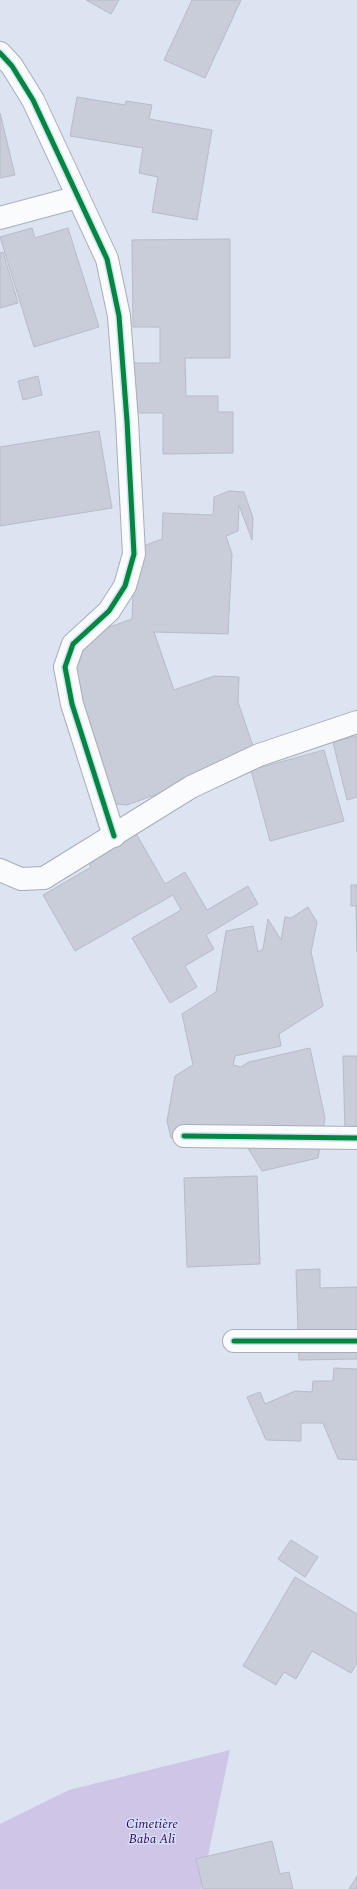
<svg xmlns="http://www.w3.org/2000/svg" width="357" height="1889" font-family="Spectral,serif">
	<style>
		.green { fill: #cfc5e7 }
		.building { fill: #c9ccd9; stroke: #b8bbc8 }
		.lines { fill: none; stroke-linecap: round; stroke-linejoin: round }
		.minor-casing { stroke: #a8aeb9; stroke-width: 24 }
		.minor { stroke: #fafbfd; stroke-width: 22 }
		.cycleway-casing { stroke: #d4e0f9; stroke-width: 8 }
		.cycleway { stroke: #00873e; stroke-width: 5 }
		.labels { text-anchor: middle; stroke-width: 3; stroke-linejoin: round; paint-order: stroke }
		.park-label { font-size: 13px; font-style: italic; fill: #3a085b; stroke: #d4e0f9 }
	</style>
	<rect width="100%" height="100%" fill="#dce3f1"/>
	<path class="green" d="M 230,1750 L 201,1889 L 0,1889 L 0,1824 L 69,1790 Z"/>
	<g class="building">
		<path d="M 86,0 L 119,0 L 111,14 Z"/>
		<path d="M 192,0 L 241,0 L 205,78 L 164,60 Z"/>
		<path d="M 77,97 L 125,105 L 126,101 L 152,105 L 149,119 L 212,130 L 197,220 L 152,212 L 158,177 L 139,173 L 143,148 L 70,136 Z"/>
		<path d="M 0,113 L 15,175 L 0,178 Z"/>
		<path d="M 32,228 L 35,238 L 68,228 L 99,327 L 34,347 L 0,237 Z"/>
		<path d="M 230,239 L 230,358 L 185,358 L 186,396 L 218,396 L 218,412 L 233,412 L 233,453 L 163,454 L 163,413 L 128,413 L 128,363 L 160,363 L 160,327 L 133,327 L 132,240 Z"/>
		<path d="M 3,252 L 18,303 L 0,308 L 0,253 Z"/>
		<path d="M 38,376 L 42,395 L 23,400 L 18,381 Z"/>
		<path d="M 99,431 L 112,508 L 0,526 L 0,447 Z"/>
		<path d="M 229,491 L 244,492 L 253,518 L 252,540 L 239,505 L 238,531 L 226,536 L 232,554 L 228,634 L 154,632 L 174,690 L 214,676 L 239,677 L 238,702 L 258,761 L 212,774 L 127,805 L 101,803 L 64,643 L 132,619 L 135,549 L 162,539 L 163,513 L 213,515 L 214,497 Z"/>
		<path d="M 357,736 L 357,797 L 347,800 L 333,742 Z"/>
		<path d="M 324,750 L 344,821 L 270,841 L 251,770 Z"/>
		<path d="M 134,830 L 165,884 L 185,872 L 207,910 L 248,886 L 258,904 L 206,935 L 214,949 L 185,966 L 197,987 L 170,1003 L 132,938 L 181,910 L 173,895 L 75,951 L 43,895 L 91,867 L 86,858 Z"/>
		<path d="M 351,885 L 357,885 L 357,952 L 356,906 L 351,906 Z"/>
		<path d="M 308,907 L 317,922 L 311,952 L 323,1006 L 279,1034 L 281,1046 L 235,1056 L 233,1065 L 241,1067 L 249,1062 L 310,1048 L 325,1118 L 318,1158 L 262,1171 L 246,1145 L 205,1143 L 171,1138 L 167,1121 L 175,1076 L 193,1065 L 182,1014 L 216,992 L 226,931 L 253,926 L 258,952 L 263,949 L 268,919 L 281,940 L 285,917 L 291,918 Z"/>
		<path d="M 343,1056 L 357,1056 L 357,1132 L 345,1133 Z"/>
		<path d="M 257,1176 L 260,1264 L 187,1267 L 184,1178 Z"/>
		<path d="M 320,1269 L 320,1288 L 357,1287 L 357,1359 L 299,1360 L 296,1270 Z"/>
		<path d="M 334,1368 L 357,1369 L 357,1460 L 338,1459 L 323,1423 L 301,1423 L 301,1441 L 266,1440 L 247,1397 L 260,1392 L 265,1404 L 295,1391 L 312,1392 L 313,1381 L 333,1381 Z"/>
		<path d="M 291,1540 L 318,1557 L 305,1577 L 278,1559 Z"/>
		<path d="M 295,1577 L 357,1614 L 357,1663 L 351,1673 L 312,1651 L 296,1679 L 284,1672 L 276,1685 L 243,1666 Z"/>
		<path d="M 272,1841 L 280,1874 L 289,1872 L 293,1889 L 203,1889 L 196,1859 Z"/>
		<path d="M 357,1876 L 357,1889 L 349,1889 Z"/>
	</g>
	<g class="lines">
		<g class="minor-casing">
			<g id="minor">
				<path d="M 0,53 L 12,66 L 33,100 L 107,259 L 119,316 L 127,421 L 134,554 L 125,586 L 109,611 L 73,644 L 65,667 L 72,704 L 114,836"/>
				<path d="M 0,218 L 78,197"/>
				<path d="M 0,870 L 21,879 L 44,878 L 191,787 L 259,755 L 357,722"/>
				<path d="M 184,1136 L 357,1138"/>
				<path d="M 234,1341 L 357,1341"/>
			</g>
		</g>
		<use href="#minor" class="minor"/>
		<g class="cycleway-casing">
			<g id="cycleway">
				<path d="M 0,53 L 12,66 L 33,100 L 107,259 L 119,316 L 127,421 L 134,554 L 125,586 L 109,611 L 73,644 L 65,667 L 72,704 L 114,836"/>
				<path d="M 184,1136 L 357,1138"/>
				<path d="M 234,1341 L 357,1341"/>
			</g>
		</g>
		<use href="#cycleway" class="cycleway"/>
	</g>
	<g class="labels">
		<g class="park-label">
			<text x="152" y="1828">Cimetière<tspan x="152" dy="15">Baba Ali</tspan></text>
		</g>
	</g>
</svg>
